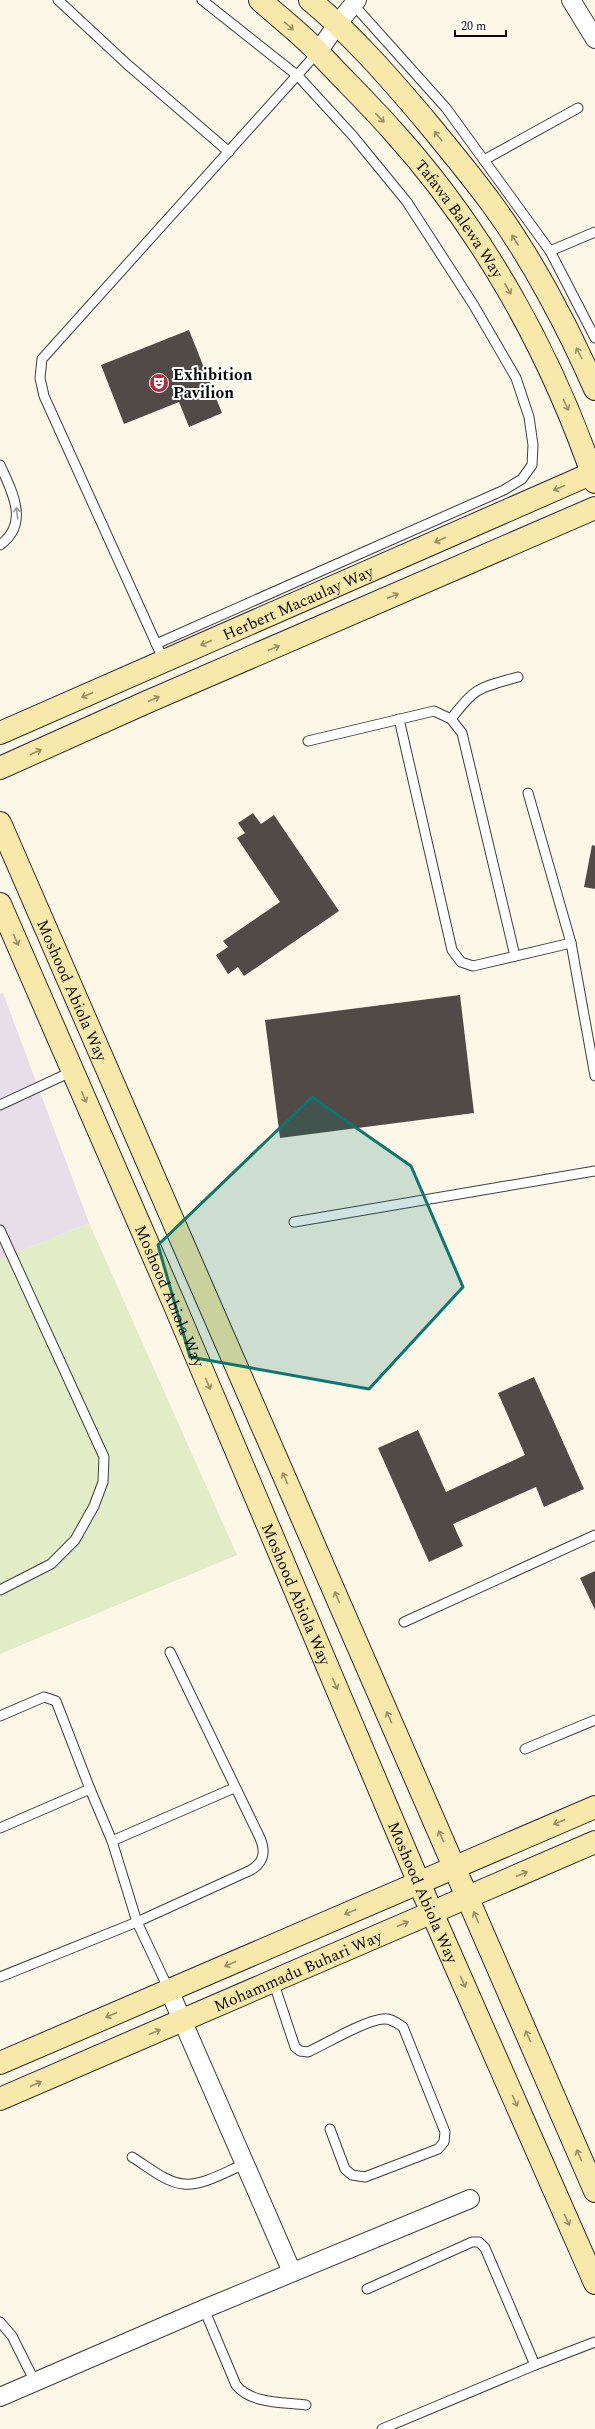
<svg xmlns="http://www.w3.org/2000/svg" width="595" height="2429" font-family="Spectral,serif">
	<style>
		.industrial { fill: #e6dee9 }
		.pitch { fill: #e2ecc7 }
		.building { fill: #514a47 }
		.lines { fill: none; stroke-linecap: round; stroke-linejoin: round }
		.service-casing { stroke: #3d3d3d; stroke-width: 11 }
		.minor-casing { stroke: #3d3d3d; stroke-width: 20 }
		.secondary-casing { stroke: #2c2c2c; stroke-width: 24 }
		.service { stroke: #fff; stroke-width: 9 }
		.minor { stroke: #fff; stroke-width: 18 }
		.secondary { stroke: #f8e8a9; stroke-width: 22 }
		.oneway { stroke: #998f69 }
		.oneway2 { stroke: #9d9d9d }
		.marked { fill: #0f766e; fill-opacity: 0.2; stroke: #0f766e; stroke-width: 3; stroke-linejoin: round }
		.labels { text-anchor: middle; stroke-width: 4; stroke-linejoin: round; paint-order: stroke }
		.street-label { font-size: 16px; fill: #0a0a0a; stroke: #fff }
		.poi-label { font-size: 16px; font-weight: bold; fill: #0a0a0a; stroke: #fff; text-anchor: start }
	</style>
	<rect width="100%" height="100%" fill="#fdf7e8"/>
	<path class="industrial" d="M 3,993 L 89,1223 L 0,1259 L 0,994 Z"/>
	<path class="pitch" d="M 89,1223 L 237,1555 L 0,1654 L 0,1259 Z"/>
	<g class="building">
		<path d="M 189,330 L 222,413 L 189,427 L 179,402 L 124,424 L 101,365 Z"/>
		<path d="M 253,813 L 261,824 L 274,815 L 339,911 L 244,976 L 238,967 L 228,974 L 216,955 L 228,947 L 223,941 L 280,902 L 237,838 L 245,833 L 238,823 Z"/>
		<path d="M 592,845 L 595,846 L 595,889 L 584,887 Z"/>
		<path d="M 460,995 L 474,1113 L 280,1138 L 265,1020 Z"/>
		<path d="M 534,1377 L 584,1489 L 544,1507 L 536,1487 L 453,1524 L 463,1546 L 429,1562 L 378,1448 L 418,1430 L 446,1492 L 525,1455 L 498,1393 Z"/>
		<path d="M 595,1571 L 595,1610 L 580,1578 Z"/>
	</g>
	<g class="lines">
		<g class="service-casing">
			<g id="service">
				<path d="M 58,0 L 128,65 L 229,152"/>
				<path d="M 352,3 L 446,108 L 550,251 L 595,338"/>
				<path d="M 484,160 L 578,108"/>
				<path d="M 550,251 L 595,232"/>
				<path d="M 0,465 C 12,491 30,524 0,545"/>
				<path d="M 156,644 L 504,490 L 522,479 L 532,465 L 533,445 L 529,417 L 516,378 L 473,304 L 407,202 L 353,136 L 298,76 L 202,0"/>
				<path d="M 164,661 L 44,396 L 40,378 L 42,359 L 318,52"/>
				<path d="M 399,719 L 452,950 L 461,962 L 473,966 L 571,943"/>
				<path d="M 451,719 C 476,686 479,688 518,677"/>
				<path d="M 308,741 L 434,711 L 451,719 L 462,733 L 515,956"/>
				<path d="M 528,793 L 571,943 L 595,1076"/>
				<path d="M 0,1105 L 73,1071"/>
				<path d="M 294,1222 L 595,1171"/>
				<path d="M 0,1230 L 104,1457 L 103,1482 L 94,1506 L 75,1540 L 51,1564 L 0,1590"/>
				<path d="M 404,1622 L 595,1535"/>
				<path d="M 0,1716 L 44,1697 L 56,1701 L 90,1789"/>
				<path d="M 525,1749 L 595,1720"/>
				<path d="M 0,1828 L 90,1789 L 112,1841 L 137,1922 L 169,1990"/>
				<path d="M 112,1841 L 234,1788"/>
				<path d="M 0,1977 L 137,1922 L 251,1870 C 264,1862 266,1852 260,1838 L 170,1652"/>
				<path d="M 273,1981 L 295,2047 L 300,2051 L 308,2052 C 327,2043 364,2021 383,2019 C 391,2018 397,2023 403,2027 L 445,2132 L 444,2142 L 438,2149 L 365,2177 L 352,2175 L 345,2169 L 330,2129"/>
				<path d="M 132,2157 C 147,2166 166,2183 184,2184 C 203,2186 227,2171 245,2164"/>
				<path d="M 367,2289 L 472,2242 L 479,2242 L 485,2248 L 535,2365 L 382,2429"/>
				<path d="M 204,2309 L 236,2385 C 251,2404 283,2402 306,2405"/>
				<path d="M 0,2322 L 12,2336 L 35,2382"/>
				<path d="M 535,2365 L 595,2342"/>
			</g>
		</g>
		<g class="minor-casing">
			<g id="minor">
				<path d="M 571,0 L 595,39"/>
				<path d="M 318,52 L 338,23 L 357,0"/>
				<path d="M 169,1990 L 292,2272"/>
				<path d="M 0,2397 L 204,2309 L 470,2199"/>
			</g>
		</g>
		<g class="secondary-casing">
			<g id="secondary">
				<path id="s1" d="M 260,0 C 279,17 300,33 318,52 C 342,78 368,103 391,129 C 483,230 551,353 595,482"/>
				<path d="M 310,0 C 351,34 386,74 421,115 C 445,144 470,174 492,204 C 531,257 569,329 595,389"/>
				<path id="s2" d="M 0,733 L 595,472"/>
				<path d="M 0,768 L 147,702 L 595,508"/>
				<path id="s3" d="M 0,823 L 595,2191"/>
				<path id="s4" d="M 0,904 L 175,1306 L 419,1883 L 595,2283"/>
				<path d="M 0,2063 L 595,1807"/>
				<path id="s5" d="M 0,2099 L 595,1842"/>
			</g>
		</g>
		<use href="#service" class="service"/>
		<use href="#minor" class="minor"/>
		<use href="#secondary" class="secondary"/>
	</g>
	<defs><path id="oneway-shaft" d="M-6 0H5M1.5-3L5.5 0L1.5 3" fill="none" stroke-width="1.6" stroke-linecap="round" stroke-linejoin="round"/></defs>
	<g class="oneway">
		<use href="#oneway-shaft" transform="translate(289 26) rotate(42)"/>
		<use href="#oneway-shaft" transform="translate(380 118) rotate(46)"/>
		<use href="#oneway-shaft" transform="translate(438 136) rotate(-130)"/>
		<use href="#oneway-shaft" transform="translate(515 240) rotate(-122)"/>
		<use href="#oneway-shaft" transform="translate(508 289) rotate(60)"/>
		<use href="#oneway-shaft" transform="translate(579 353) rotate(-118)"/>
		<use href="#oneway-shaft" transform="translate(566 405) rotate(65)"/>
		<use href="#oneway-shaft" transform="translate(559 488) rotate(156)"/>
		<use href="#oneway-shaft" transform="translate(440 540) rotate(156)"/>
		<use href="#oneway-shaft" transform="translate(393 596) rotate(-23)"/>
		<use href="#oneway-shaft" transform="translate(206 643) rotate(156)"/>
		<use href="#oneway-shaft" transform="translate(274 648) rotate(-23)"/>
		<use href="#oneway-shaft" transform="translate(87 695) rotate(157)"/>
		<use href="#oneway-shaft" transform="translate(154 699) rotate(-23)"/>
		<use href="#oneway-shaft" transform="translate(36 752) rotate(-24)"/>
		<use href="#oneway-shaft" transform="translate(16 940) rotate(67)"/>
		<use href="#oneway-shaft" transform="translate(84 1097) rotate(67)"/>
		<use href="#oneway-shaft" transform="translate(208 1384) rotate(67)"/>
		<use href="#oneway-shaft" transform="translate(285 1478) rotate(-114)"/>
		<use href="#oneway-shaft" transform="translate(337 1597) rotate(-114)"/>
		<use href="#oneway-shaft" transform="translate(335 1684) rotate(67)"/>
		<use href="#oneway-shaft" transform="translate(389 1717) rotate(-114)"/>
		<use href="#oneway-shaft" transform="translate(559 1822) rotate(157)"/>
		<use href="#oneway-shaft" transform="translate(441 1836) rotate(-114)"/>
		<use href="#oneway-shaft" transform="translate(522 1874) rotate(-23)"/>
		<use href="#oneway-shaft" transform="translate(350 1912) rotate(157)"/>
		<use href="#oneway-shaft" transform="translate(476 1917) rotate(-114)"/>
		<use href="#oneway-shaft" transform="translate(403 1924) rotate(-23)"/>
		<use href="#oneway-shaft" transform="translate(230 1964) rotate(157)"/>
		<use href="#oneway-shaft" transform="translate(463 1982) rotate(66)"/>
		<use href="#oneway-shaft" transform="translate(111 2015) rotate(157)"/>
		<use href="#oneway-shaft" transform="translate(155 2032) rotate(-23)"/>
		<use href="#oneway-shaft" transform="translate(528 2036) rotate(-114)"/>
		<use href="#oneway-shaft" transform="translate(36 2084) rotate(-23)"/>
		<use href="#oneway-shaft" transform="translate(515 2101) rotate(66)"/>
		<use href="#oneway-shaft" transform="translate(579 2155) rotate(-114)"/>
		<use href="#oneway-shaft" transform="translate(567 2220) rotate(66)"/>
	</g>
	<use class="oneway2" href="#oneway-shaft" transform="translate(17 513) rotate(-97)"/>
	<path class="marked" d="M 312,1097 L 411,1166 L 463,1287 L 369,1389 L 190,1357 L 158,1245 Z"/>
	<defs>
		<g id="theatre-disc" transform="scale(1)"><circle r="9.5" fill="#ad2f40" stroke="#fff"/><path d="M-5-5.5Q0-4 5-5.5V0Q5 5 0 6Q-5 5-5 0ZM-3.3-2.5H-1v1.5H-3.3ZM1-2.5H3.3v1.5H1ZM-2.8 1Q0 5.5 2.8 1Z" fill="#fff"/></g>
	</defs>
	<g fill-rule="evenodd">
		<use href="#theatre-disc" x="159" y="383"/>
	</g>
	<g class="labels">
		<g class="street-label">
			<text dy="6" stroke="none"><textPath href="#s1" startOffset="297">Tafawa Balewa Way</textPath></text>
			<text dy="6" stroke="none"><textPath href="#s2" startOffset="325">Herbert Macaulay Way</textPath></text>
			<text dy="6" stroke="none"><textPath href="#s3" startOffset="182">Moshood Abiola Way</textPath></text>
			<text dy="6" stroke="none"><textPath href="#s4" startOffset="427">Moshood Abiola Way</textPath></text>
			<text dy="6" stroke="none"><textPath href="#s4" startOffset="751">Moshood Abiola Way</textPath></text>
			<text dy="6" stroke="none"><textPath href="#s4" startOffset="1075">Moshood Abiola Way</textPath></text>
			<text dy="6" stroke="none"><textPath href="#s5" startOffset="324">Mohammadu Buhari Way</textPath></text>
		</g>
		<g class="poi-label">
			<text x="173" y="380">Exhibition<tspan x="173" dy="18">Pavilion</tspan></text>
		</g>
	</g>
	<path d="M455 30v6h51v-6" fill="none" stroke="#0a0a0a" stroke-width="2"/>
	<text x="461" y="30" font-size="12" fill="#0a0a0a" stroke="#ffffff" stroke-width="3" paint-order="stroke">20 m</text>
</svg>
